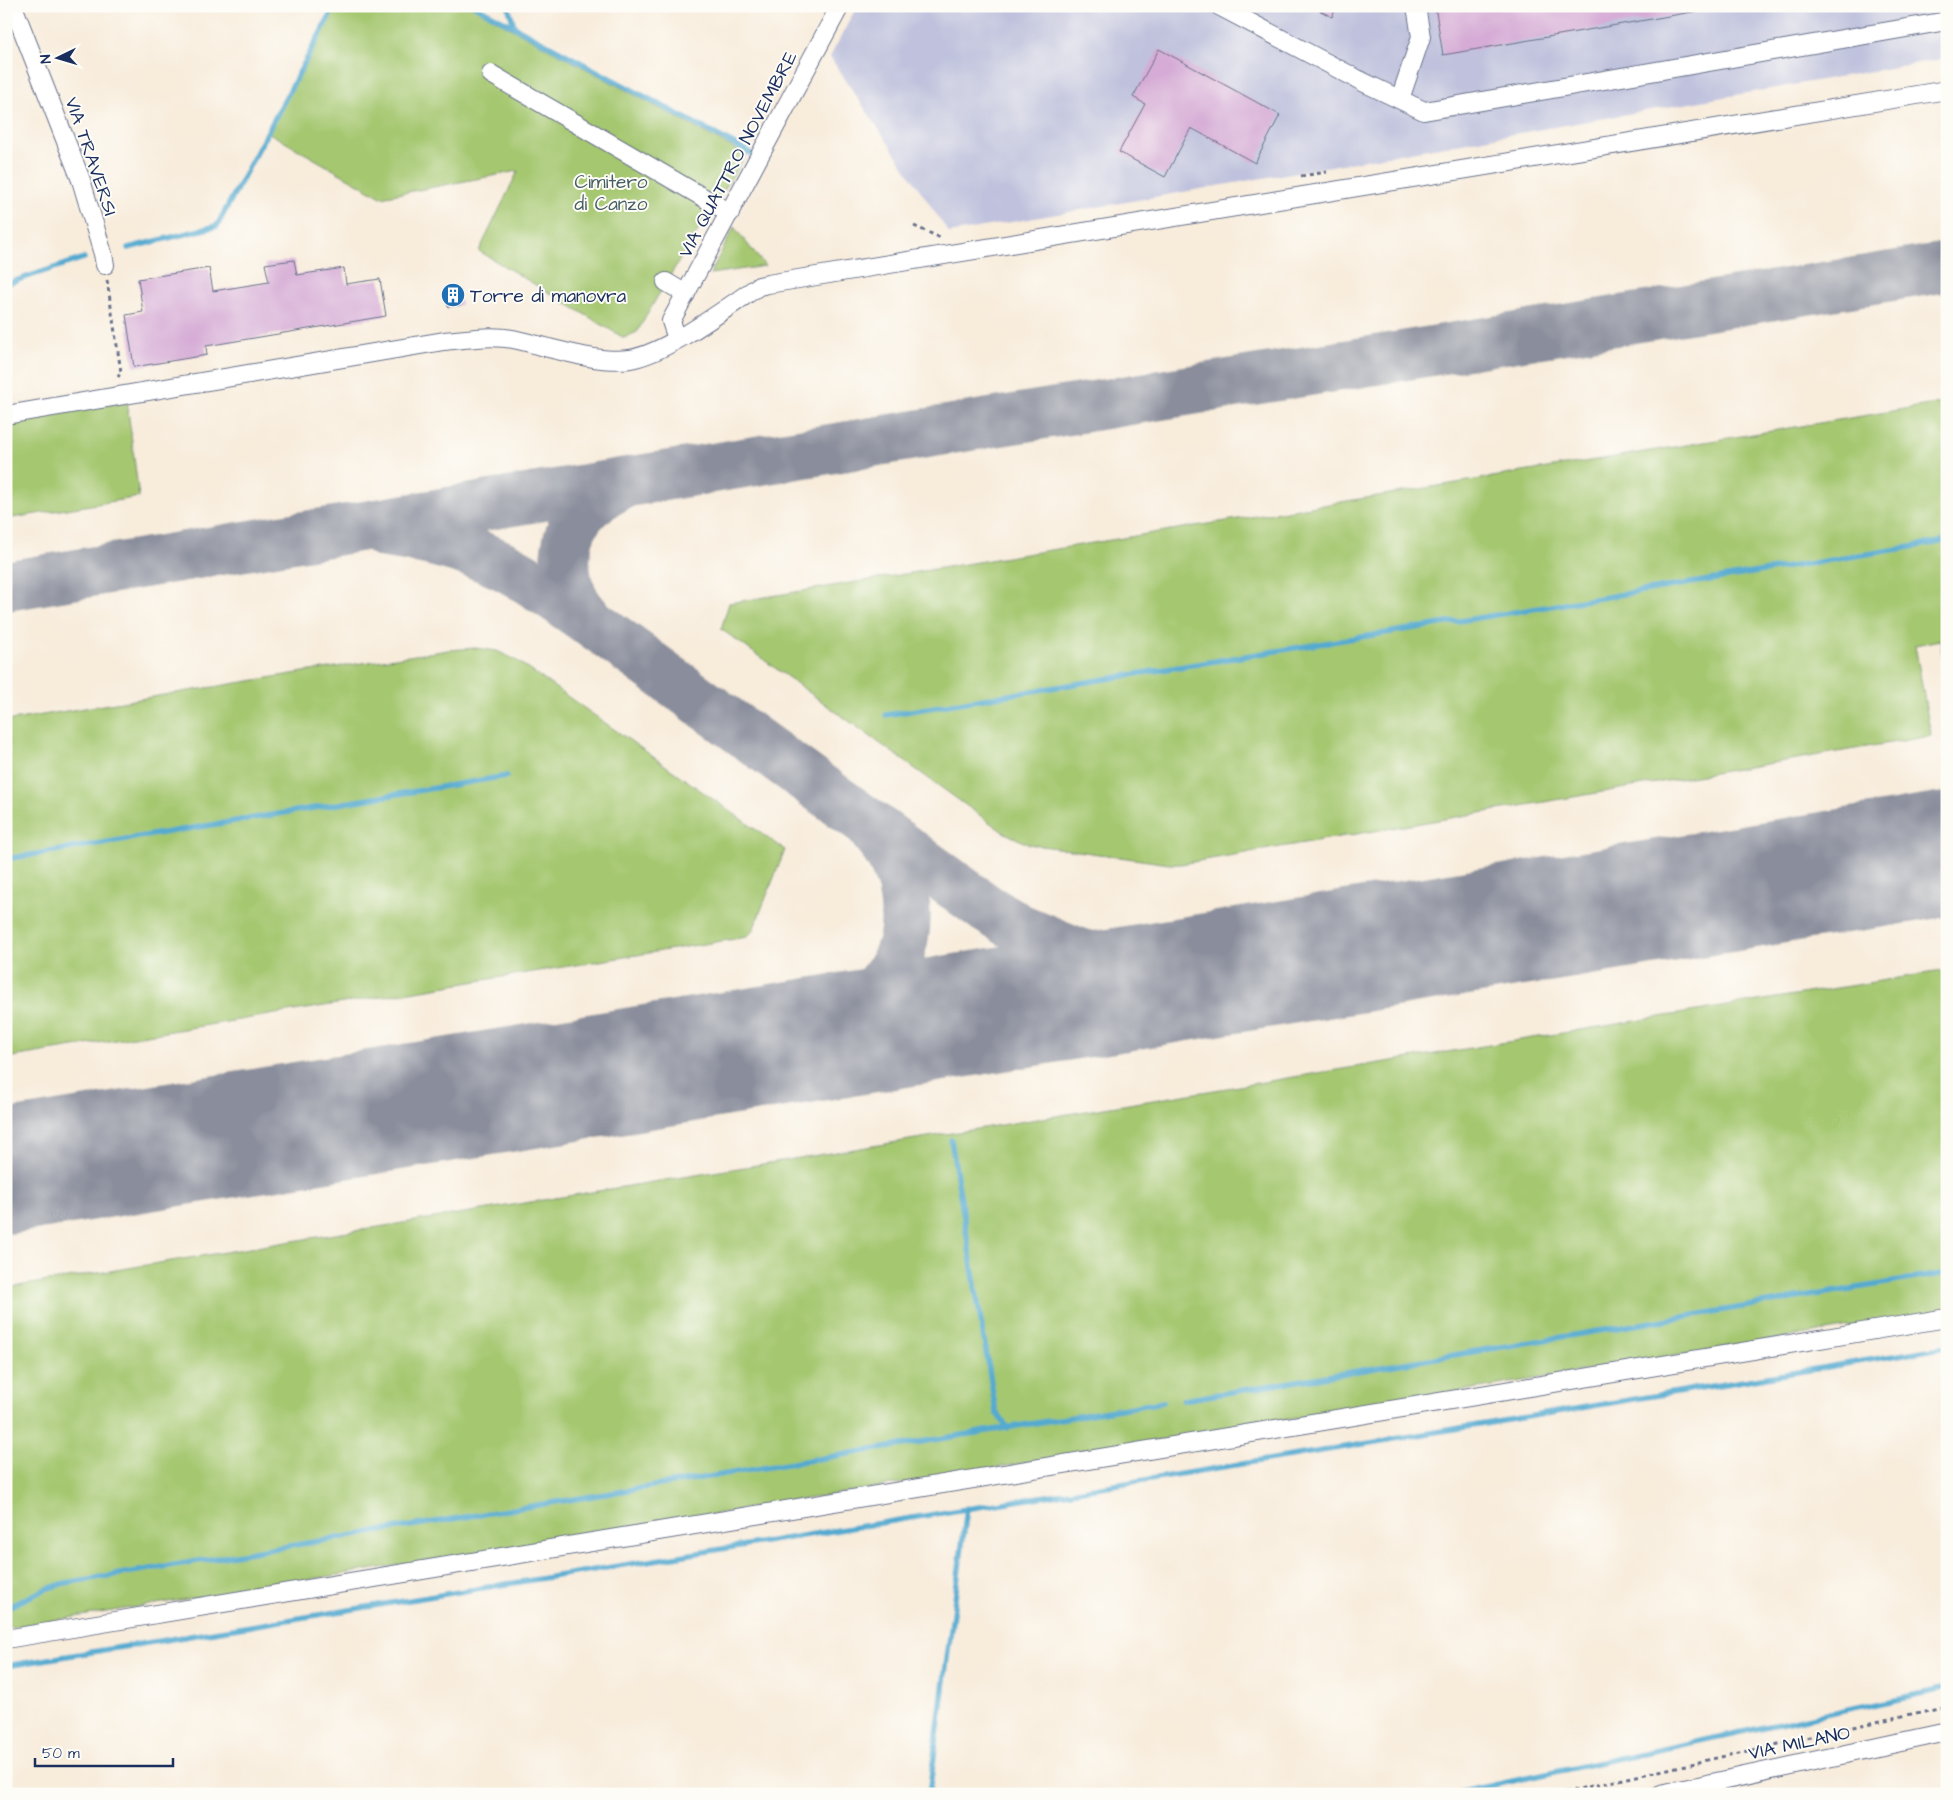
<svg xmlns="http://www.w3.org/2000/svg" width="1953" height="1800" font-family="'Architects Daughter',sans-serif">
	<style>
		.industrial { fill: #c0c2dd }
		.green { fill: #a5c76f; stroke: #607b66 }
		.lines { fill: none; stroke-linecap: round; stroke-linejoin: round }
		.stream { stroke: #54aad0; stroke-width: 5.5 }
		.taxiway { stroke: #8a8e9c; stroke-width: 50 }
		.runway { stroke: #8a8e9c; stroke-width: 124 }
		.building { fill: #d6acd6 }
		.minor-casing { stroke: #68718a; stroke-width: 20 }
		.path { stroke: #68718a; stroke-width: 3; stroke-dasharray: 4 4; stroke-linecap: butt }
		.minor { stroke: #fff; stroke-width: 18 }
		.labels { text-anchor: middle; stroke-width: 4; stroke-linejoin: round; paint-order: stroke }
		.street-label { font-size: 19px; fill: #1b2f5e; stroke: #fdfcf7 }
		.park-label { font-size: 19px; fill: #445d63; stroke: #fdfcf7 }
		.poi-label { font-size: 19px; fill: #1b2f5e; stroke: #fdfcf7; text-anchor: start }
	</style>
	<rect width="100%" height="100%" fill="#fdfcf7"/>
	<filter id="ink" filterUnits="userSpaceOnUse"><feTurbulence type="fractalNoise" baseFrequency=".02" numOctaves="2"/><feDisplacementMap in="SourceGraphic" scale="10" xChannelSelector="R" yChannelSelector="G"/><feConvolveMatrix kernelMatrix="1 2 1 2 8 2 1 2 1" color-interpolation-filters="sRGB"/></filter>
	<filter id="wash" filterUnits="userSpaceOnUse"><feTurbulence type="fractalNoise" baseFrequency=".0096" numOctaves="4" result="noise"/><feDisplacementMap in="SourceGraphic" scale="20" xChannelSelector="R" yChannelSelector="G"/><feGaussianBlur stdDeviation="1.12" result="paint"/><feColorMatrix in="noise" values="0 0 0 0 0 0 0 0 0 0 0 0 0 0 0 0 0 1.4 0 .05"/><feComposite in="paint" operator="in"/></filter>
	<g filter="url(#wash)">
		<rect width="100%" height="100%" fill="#f8ecdb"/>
		<path class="industrial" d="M 857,6 L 1947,6 L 1947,58 L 949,233 L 830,57 Z"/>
		<g class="green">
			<path d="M 337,6 L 470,6 L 746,155 L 666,282 L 637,332 L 624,338 L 479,251 L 518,171 L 381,197 L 269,133 Z"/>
			<path d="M 734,227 L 765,266 L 710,274 Z"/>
			<path d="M 127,402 L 139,497 L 6,519 L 6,422 Z"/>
			<path d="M 1947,402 L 1947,683 L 1940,640 L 1915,645 L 1931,736 L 1181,864 L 1169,864 L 1028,844 L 1003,832 L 721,629 L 729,603 Z"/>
			<path d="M 476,648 L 497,651 L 516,660 L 785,850 L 753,930 L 747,937 L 6,1058 L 6,721 L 310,671 L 448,650 Z"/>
			<path d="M 1947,970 L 1947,1311 L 612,1531 L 6,1628 L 6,1288 Z"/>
		</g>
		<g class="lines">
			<g class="stream">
				<path d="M 475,6 L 752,154"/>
				<path d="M 508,6 L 515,28"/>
				<path d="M 128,248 L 217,226 L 335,6"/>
				<path d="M 6,284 L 84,258"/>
				<path d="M 886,715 L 1947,541"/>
				<path d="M 6,859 L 507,776"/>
				<path d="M 951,1140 L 996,1412 L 1008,1428"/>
				<path d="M 1183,1400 L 1947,1273"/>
				<path d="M 6,1608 L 46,1589 L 65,1583 L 1163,1402"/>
				<path d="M 6,1666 L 1352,1446 L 1947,1347"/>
				<path d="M 929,1794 L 967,1508"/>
				<path d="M 1452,1794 L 1947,1688"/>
			</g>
			<g class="taxiway">
				<path d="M 625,483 C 611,490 599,496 588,506 C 564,528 559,568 573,597 C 577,607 584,614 591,622 L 987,909 L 1019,928 L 1082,954 L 1145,967 L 1221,973"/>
				<path d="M 385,533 C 424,538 466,548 502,565 C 533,580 561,602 589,621"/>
				<path d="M 6,586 L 627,482 L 1947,267"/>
				<path d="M 777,1045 C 842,1017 913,988 905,905 C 903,877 892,853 874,832"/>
			</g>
			<path class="runway" d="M 6,1172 L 1947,854"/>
		</g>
		<g id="blocks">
			<g class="building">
				<path d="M 1311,6 L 1337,6 L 1332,17 Z"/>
				<path d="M 1435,6 L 1721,6 L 1721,7 L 1443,55 Z"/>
				<path d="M 1159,49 L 1280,115 L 1255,163 L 1191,128 L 1165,177 L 1119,152 L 1145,104 L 1133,97 Z"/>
				<path d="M 294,260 L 297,275 L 344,268 L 346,284 L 380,279 L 386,316 L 206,346 L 207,355 L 134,367 L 126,315 L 143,312 L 138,279 L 209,268 L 213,291 L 269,282 L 265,264 Z"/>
				<path d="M 456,288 L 458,300 L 460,300 L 461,305 L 448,307 L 447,301 L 449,301 L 448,289 Z"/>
			</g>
		</g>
	</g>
	<g filter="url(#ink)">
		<use href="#blocks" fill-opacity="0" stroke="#68718a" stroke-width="1"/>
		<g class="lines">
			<g class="minor-casing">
				<g id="minor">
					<path d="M 13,6 L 81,180 L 103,254 L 105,265"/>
					<path d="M 1219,6 L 1363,82 L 1424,111 L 1947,21"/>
					<path d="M 491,74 L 730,213"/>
					<path d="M 1400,99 L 1421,37 L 1416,6"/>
					<path d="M 666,282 L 686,294"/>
					<path d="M 677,339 L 671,321 L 840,6"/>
					<path d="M 6,415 L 444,341 C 467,339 490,335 513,339 C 546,346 597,364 630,359 C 667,353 726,308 759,286 L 768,284 L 1947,90"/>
					<path d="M 6,1639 L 1947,1318"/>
					<path d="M 1661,1794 L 1947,1732"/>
				</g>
			</g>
			<g class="path">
				<path d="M 1301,176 L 1327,172"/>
				<path d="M 914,226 L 941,238"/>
				<path d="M 107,280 L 121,372 L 118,377"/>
				<path d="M 1557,1794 L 1947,1706"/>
			</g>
			<use href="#minor" class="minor"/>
		</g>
	</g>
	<defs>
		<g id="building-disc" transform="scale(1.25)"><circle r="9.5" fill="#1f6fb2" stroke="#fdfcf7"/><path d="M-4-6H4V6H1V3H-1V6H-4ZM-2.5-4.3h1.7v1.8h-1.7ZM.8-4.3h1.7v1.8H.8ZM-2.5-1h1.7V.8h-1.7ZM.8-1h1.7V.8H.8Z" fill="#fff"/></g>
	</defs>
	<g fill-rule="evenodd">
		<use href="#building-disc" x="453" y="295"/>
	</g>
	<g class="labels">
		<g class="street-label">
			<text transform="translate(737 154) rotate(-62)" y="7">VIA QUATTRO NOVEMBRE</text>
			<text transform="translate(92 156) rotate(71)" y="7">VIA TRAVERSI</text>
			<text transform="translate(1799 1742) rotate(-12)" y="7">VIA MILANO</text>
		</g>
		<g class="park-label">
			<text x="611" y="188">Cimitero<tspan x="611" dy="22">di Canzo</tspan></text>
		</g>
		<g class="poi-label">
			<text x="470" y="302">Torre di manovra</text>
		</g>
	</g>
	<rect width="1953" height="1800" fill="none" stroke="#fdfcf7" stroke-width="25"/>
	<g transform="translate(58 58) rotate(265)" stroke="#fdfcf7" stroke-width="4" paint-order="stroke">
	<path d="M0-4L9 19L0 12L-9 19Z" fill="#1b2f5e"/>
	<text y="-8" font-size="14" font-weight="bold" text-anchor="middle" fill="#1b2f5e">N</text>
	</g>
	<path d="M35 1758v8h138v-8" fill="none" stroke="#1b2f5e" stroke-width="2.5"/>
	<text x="42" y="1758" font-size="15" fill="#1b2f5e" stroke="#fdfcf7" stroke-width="4" paint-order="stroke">50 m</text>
</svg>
